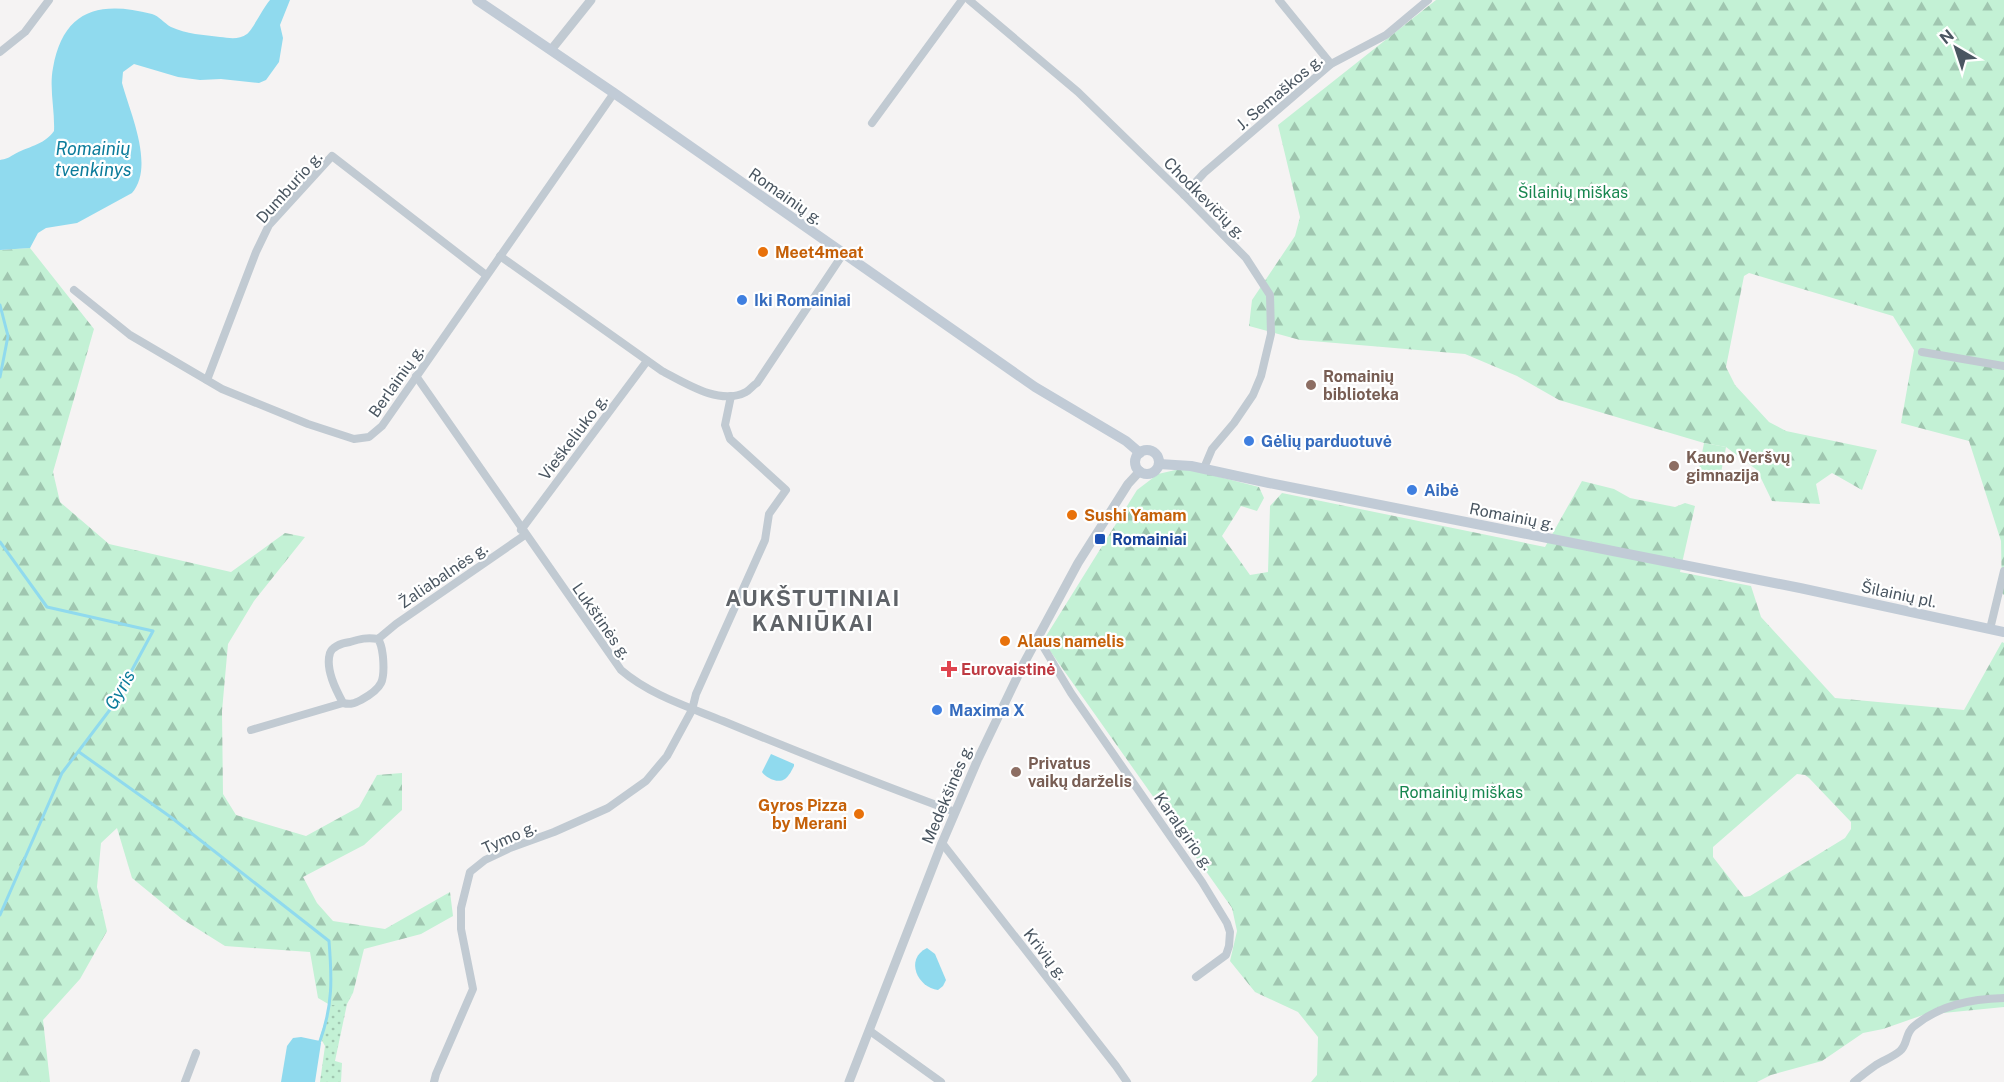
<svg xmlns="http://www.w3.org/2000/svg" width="2004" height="1082" font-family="'Public Sans',sans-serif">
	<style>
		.grass { fill: url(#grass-dots) }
		.forest { fill: url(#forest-firs); fill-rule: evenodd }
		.pitch { fill: #c3f1d5 }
		.water { fill: #90daee }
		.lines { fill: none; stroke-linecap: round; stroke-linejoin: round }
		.stream { stroke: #90daee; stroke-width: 3 }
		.minor { stroke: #c1cad2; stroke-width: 8 }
		.tertiary { stroke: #c1cad2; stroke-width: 9 }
		.secondary { stroke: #c1cbd6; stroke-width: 10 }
		.food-dot { fill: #e8710a; stroke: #fff; stroke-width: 2 }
		.shop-dot { fill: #3f7fe0; stroke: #fff; stroke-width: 2 }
		.education-dot { fill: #8d6e63; stroke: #fff; stroke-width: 2 }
		.transit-dot { fill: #1a4fb4; stroke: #fff; stroke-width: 2 }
		.health-dot { fill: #e0444e; stroke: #fff; stroke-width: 2 }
		.labels { text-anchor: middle; stroke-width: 4.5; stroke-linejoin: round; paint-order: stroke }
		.street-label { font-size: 16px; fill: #4a5661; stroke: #fff }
		.park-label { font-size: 16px; fill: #17864f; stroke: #fff }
		.food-label { font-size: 16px; font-weight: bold; fill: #c56008; stroke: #fff; text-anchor: start }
		.shop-label { font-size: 16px; font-weight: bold; fill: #366cbe; stroke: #fff; text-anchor: start }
		.education-label { font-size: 16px; font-weight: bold; fill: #785e54; stroke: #fff; text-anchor: start }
		.transit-label { font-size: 16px; font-weight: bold; fill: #164399; stroke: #fff; text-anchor: start }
		.health-label { font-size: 16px; font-weight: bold; fill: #be3a42; stroke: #fff; text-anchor: start }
		.water-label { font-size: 18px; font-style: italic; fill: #0c7c9b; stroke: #fff }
		.district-label { font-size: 22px; font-weight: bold; letter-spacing: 1.5px; fill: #5f6368; stroke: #fff }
	</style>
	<defs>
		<pattern id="grass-dots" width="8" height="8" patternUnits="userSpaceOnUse" patternTransform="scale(1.5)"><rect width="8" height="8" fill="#c3f1d5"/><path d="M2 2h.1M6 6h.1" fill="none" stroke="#a0c6b0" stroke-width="1.8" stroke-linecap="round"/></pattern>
		<pattern id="forest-firs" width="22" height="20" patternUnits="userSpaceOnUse" patternTransform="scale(1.5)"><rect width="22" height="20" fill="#c3f1d5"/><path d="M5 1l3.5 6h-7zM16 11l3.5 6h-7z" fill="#a0c6b0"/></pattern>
	</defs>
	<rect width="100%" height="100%" fill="#f5f3f3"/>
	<path class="grass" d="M 353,993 L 347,1004 L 335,1061 L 342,1063 L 341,1082 L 320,1082 L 325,1046 L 320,1037 L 330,1005 L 340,1004 Z"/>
	<g class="forest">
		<path d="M 1436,0 L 2004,0 L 2004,595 L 2002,593 L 2001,541 L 1969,441 L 1901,423 L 1914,350 L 1893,316 L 1749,273 L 1744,276 L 1726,367 L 1735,385 L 1769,422 L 1786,431 L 1877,450 L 1862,490 L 1832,473 L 1816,484 L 1820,504 L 1772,501 L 1757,470 L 1726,447 L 1704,443 L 1559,400 L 1517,376 L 1465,354 L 1300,340 L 1249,326 L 1252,300 L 1295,236 L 1300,217 L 1278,125 Z"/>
		<path d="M 30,248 L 94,329 L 53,472 L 60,502 L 109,544 L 231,572 L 285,533 L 305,537 L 254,601 L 228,644 L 222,711 L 223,794 L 236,815 L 306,836 L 359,807 L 377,775 L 402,773 L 402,810 L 364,845 L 303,877 L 317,903 L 333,921 L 385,929 L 450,892 L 453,916 L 421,934 L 364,949 L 353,993 L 340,1005 L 330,1005 L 318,998 L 310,952 L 225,946 L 182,919 L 132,878 L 117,828 L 101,843 L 97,887 L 107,931 L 80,979 L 43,1020 L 50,1082 L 0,1082 L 0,250 Z"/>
		<path d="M 1184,468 L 1259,487 L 1264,498 L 1257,511 L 1241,506 L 1222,536 L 1250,575 L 1268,572 L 1270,506 L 1282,493 L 1545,547 L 1582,481 L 1614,489 L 1630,498 L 1675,507 L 1685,503 L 1695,506 L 1680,572 L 1751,586 L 1761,617 L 1835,698 L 1964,710 L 2002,642 L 2004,643 L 2004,1007 L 1923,1015 L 1883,1029 L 1863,1033 L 1822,1061 L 1771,1075 L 1757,1082 L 1311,1082 L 1317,1075 L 1318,1037 L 1298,1012 L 1255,992 L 1230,961 L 1237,931 L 1232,908 L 1043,641 L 1137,490 L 1158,474 ZM 1797,774 L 1805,775 L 1809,778 L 1851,822 L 1851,829 L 1845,838 L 1750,896 L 1744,897 L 1713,857 L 1713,847 Z"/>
	</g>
	<path class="pitch" d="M 1704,443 L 1726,447 L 1719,483 L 1697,479 Z"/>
	<g class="water">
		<path d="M 270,0 L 290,0 L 280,25 L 283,38 L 279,62 L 266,80 L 259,83 L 221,79 L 200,80 L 178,77 L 134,64 L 123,72 L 122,83 C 130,113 155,166 132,193 L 77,223 L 46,228 L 38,233 L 30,248 L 0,250 L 0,160 C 6,159 8,158 13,155 C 28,146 43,146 54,131 C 55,111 49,88 53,68 C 63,11 98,0 152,14 C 159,16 164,23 171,27 C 186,34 204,35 220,37 C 229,38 239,40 247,34 C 253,29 263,8 270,0 Z"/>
		<path d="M 771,754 L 794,764 L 794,766 C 792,770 789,776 785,779 C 778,784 766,778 762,772 Z"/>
		<path d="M 927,948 L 935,954 L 946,980 L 943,986 L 938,990 C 918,988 904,959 927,948 Z"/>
		<path d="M 301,1037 L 320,1041 L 321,1043 L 315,1082 L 281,1082 L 287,1046 L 293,1038 Z"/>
	</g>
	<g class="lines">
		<g class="stream">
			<path d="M 0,305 L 8,336 L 0,377"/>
			<path d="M 0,542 L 47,607 L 153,631 L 112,707 L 62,773 L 0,915"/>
			<path d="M 79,752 L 172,818 L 329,941 C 332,978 333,1005 320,1041"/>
		</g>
		<g class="minor">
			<path d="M 969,0 L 1078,92 L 1184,195 L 1246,258 L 1270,295 L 1271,334 L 1261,376 L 1253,395 L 1234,423 L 1212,449 L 1204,468"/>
			<path d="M 1279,0 L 1331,64"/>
			<path d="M 0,52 L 25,32 L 49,0"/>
			<path d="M 872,123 L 962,0"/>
			<path d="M 1184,195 L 1204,173 L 1331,64 L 1386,35 L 1428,0"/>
			<path d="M 500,256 L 662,371 C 685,383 720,406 746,392 C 750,390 753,385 757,383 L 843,254"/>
			<path d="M 74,290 L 130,335 L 222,389 L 308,424 L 354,439 L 369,437 L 382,426 L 614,93"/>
			<path d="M 1922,352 L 2004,366"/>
			<path d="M 416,376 L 621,670 C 650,695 689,707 723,721 C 800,753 877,783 955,812"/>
			<path d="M 207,380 L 256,252 L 269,225 L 332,156 L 486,275"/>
			<path d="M 521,530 L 647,361"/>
			<path d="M 1990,629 L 2004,571"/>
			<path d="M 1038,638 L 1071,693 L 1202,882 L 1227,923 L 1230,932 L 1229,946 L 1226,955 L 1196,977"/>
			<path d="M 378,639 C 382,645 382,650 383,657 C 385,681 383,688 361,700 C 355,703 351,705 343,703 C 336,690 325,669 330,653 C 333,646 343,643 350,642 C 360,639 367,637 378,639 L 396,624 L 525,535"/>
			<path d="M 251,730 L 343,703"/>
			<path d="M 942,843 L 1116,1066 L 1127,1082"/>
			<path d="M 870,1031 L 941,1082"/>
			<path d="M 185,1082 L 196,1053"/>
			<path d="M 434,1082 L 436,1074 L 473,989 L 461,929 L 461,908 L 470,872 L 485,860 L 510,848 L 554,832 L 608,808 L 646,781 L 667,756 L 692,710 L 696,694 L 765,540 L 769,514 L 786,490 L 730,439 L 725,425 L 731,396"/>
			<path d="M 1854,1082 C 1861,1076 1869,1070 1876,1065 C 1884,1060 1893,1057 1900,1051 C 1908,1044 1905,1034 1913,1027 C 1939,1005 1971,999 2004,998"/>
		</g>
		<g class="tertiary">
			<path d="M 551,50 L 591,0"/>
			<path d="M 849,1082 L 942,843 L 978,759 L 1023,665 L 1078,563 L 1128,484 L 1140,471"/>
		</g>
		<g class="secondary">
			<path d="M 477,0 L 614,93 L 1035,387 L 1126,441 L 1140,453"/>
			<circle cx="1147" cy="462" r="12"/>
			<path d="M 1159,464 L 1191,466 L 1269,483 L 1800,588 L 2004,632"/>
		</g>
	</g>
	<g class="food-dot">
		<circle cx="763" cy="252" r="6"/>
		<circle cx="1072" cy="515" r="6"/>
		<circle cx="1005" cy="641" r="6"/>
		<circle cx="859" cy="814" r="6"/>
	</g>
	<g class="shop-dot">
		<circle cx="742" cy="300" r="6"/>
		<circle cx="1249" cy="441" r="6"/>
		<circle cx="1412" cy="490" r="6"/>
		<circle cx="937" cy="710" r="6"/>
	</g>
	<g class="education-dot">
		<circle cx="1311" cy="385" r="6"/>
		<circle cx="1674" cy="466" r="6"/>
		<circle cx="1016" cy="772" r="6"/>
	</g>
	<rect class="transit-dot" x="1094" y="533" width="12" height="12" rx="3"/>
	<path class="health-dot" d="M946 660h6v6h6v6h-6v6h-6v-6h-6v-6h6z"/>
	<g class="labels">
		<g class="street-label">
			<text transform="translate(1279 92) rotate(-40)" y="6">J. Semaškos g.</text>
			<text transform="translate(289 187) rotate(-48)" y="6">Dumburio g.</text>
			<text transform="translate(786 196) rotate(35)" y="6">Romainių g.</text>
			<text transform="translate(1205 198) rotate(45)" y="6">Chodkevičių g.</text>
			<text transform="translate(396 381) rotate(-55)" y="6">Berlainių g.</text>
			<text transform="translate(573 437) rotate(-53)" y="6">Vieškeliuko g.</text>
			<text transform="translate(1512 516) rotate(11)" y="6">Romainių g.</text>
			<text transform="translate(443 575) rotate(-34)" y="6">Žaliabalnės g.</text>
			<text transform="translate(1899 594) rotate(12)" y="6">Šilainių pl.</text>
			<text transform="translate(602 621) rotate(55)" y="6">Lukštinės g.</text>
			<text transform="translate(947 794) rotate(-67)" y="6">Medekšinės g.</text>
			<text transform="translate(1184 831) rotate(55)" y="6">Karalgirio g.</text>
			<text transform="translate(509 837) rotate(-24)" y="6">Tymo g.</text>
			<text transform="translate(1046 954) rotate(52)" y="6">Krivių g.</text>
		</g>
		<g class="park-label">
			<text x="1573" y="198">Šilainių miškas</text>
			<text x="1461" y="798">Romainių miškas</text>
		</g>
		<g class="food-label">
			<text x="775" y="258">Meet4meat</text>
			<text x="1084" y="521">Sushi Yamam</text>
			<text x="1017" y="647">Alaus namelis</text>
			<text x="847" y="811" text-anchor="end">Gyros Pizza<tspan x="847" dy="18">by Merani</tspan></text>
		</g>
		<g class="shop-label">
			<text x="754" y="306">Iki Romainiai</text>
			<text x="1261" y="447">Gėlių parduotuvė</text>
			<text x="1424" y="496">Aibė</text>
			<text x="949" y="716">Maxima X</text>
		</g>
		<g class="education-label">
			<text x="1323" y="382">Romainių<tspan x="1323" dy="18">biblioteka</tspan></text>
			<text x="1686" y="463">Kauno Veršvų<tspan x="1686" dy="18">gimnazija</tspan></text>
			<text x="1028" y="769">Privatus<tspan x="1028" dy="18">vaikų darželis</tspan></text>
		</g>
		<g class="transit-label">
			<text x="1112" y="545">Romainiai</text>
		</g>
		<g class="health-label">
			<text x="961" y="675">Eurovaistinė</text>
		</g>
		<g class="water-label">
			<text x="93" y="155">Romainių<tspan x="93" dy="21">tvenkinys</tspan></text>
			<text transform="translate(120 690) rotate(-60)" y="6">Gyris</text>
		</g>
		<g class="district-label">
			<text x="813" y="606">AUKŠTUTINIAI<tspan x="813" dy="25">KANIŪKAI</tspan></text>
		</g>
	</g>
	<g transform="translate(1956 48) rotate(321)" stroke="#ffffff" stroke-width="4.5" paint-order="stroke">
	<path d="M0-4.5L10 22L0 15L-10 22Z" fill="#4a5661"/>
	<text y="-9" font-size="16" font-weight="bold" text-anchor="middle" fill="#4a5661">N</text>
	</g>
</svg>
